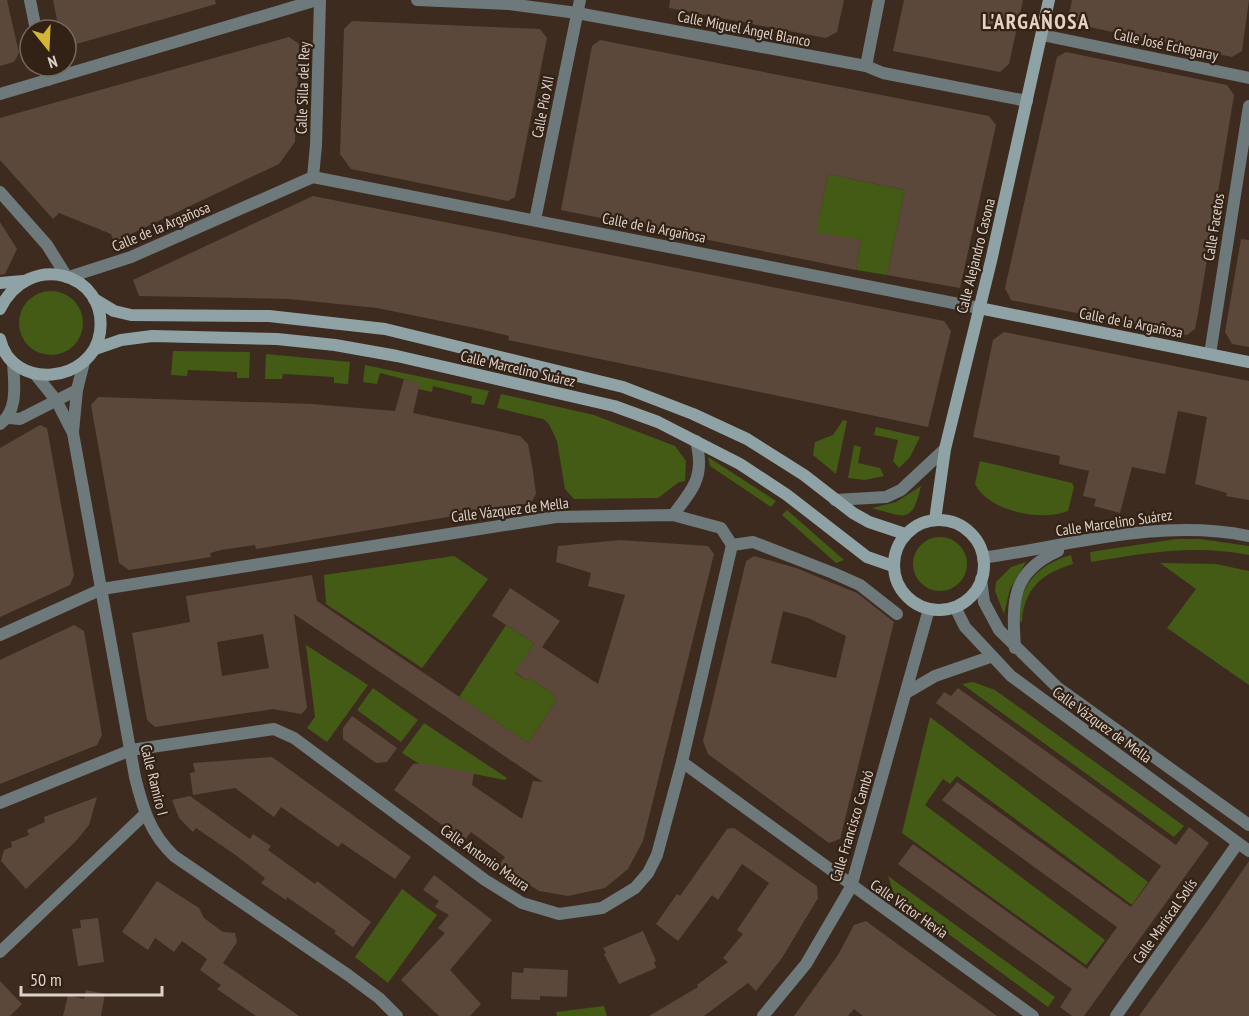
<svg xmlns="http://www.w3.org/2000/svg" width="1249" height="1016" font-family="'PT Sans Narrow',sans-serif">
	<style>
		.green { fill: #435b15 }
		.building { fill: #5c483b; fill-rule: evenodd }
		.lines { fill: none; stroke-linecap: round; stroke-linejoin: round }
		.street { stroke: #6d797b; stroke-width: 12 }
		.secondary { stroke: #8fa3a6; stroke-width: 12 }
		.labels { text-anchor: middle; stroke-width: 4.5; stroke-linejoin: round; paint-order: stroke }
		.street-label { font-size: 15px; fill: #ded2ca; stroke: #322115 }
		.district-label { font-size: 21px; font-weight: bold; letter-spacing: 1.5px; fill: #e9d1c2; stroke: #322115 }
	</style>
	<rect width="100%" height="100%" fill="#3d2b1f"/>
	<g class="green">
		<path d="M 828,174 L 905,190 L 887,275 L 856,270 L 861,240 L 810,234 L 818,221 Z"/>
		<circle cx="51" cy="323" r="32"/>
		<path d="M 173,351 L 250,352 L 249,378 L 237,378 L 237,372 L 188,370 L 187,376 L 171,375 Z"/>
		<path d="M 266,354 L 350,362 L 348,384 L 334,383 L 334,377 L 283,374 L 282,379 L 265,379 Z"/>
		<path d="M 365,365 L 489,391 L 484,405 L 471,403 L 472,396 L 433,386 L 432,392 L 418,389 L 419,383 L 380,373 L 377,384 L 363,382 Z"/>
		<path d="M 501,394 L 594,415 L 675,446 L 686,461 L 685,481 L 679,482 L 658,498 L 574,499 L 565,489 L 557,441 L 549,424 L 543,419 L 497,408 Z"/>
		<path d="M 843,420 L 847,421 L 836,474 L 813,455 L 815,442 L 833,435 Z"/>
		<path d="M 876,427 L 920,437 L 910,457 L 899,468 L 893,461 L 898,440 L 874,435 Z"/>
		<path d="M 854,445 L 861,447 L 858,463 L 880,468 L 884,476 L 865,480 L 848,478 Z"/>
		<path d="M 708,457 L 776,501 L 771,507 L 710,466 Z"/>
		<path d="M 980,461 L 1072,483 L 1074,487 L 1068,511 C 1041,522 988,511 975,484 Z"/>
		<path d="M 921,486 C 912,523 907,518 872,508 L 896,502 Z"/>
		<path d="M 787,510 L 844,560 L 836,563 L 782,515 Z"/>
		<circle cx="940" cy="564" r="27"/>
		<path d="M 1176,539 L 1200,539 L 1249,546 L 1249,555 C 1195,544 1145,553 1091,562 L 1090,552 Z"/>
		<path d="M 1071,555 L 1073,564 C 1043,573 1024,588 1022,621 L 1020,622 C 1016,586 1039,564 1071,555 Z"/>
		<path d="M 454,556 L 488,579 L 422,668 L 326,604 L 324,575 Z"/>
		<path d="M 1026,562 L 1010,589 L 1004,614 L 995,591 L 996,582 L 1011,567 Z"/>
		<path d="M 1160,563 L 1216,564 L 1249,571 L 1249,685 L 1167,628 L 1196,589 Z"/>
		<path d="M 506,625 L 534,643 L 515,673 L 526,680 L 529,678 L 555,695 L 553,698 L 557,700 L 528,743 L 459,697 Z"/>
		<path d="M 306,645 L 368,685 L 327,742 L 307,728 L 315,717 Z"/>
		<path d="M 973,682 L 995,690 L 1184,826 L 1174,837 L 962,684 Z"/>
		<path d="M 373,688 L 418,720 L 401,742 L 357,710 Z"/>
		<path d="M 930,717 L 1148,882 L 1132,905 L 957,776 L 950,784 L 943,779 L 925,805 L 1105,940 L 1086,965 L 902,833 Z"/>
		<path d="M 424,723 L 507,778 L 505,780 L 418,763 L 402,753 Z"/>
		<path d="M 888,876 L 1055,997 L 1048,1007 L 894,894 Z"/>
		<path d="M 402,889 L 437,915 L 388,983 L 355,957 Z"/>
		<path d="M 604,1006 L 607,1016 L 557,1016 L 556,1012 Z"/>
	</g>
	<g class="building">
		<path d="M 0,0 L 7,0 L 19,53 L 14,62 L 0,66 Z"/>
		<path d="M 53,0 L 215,0 L 216,4 L 66,47 L 66,30 L 59,30 Z"/>
		<path d="M 670,0 L 844,0 L 837,32 L 826,38 L 669,8 Z"/>
		<path d="M 904,0 L 1023,0 L 1009,64 L 1000,72 L 893,51 Z"/>
		<path d="M 1072,0 L 1249,0 L 1242,51 L 1232,57 L 1075,24 L 1069,14 Z"/>
		<path d="M 352,21 L 540,29 L 547,38 L 515,197 L 508,201 L 351,169 L 340,154 L 344,29 Z"/>
		<path d="M 289,37 L 299,44 L 295,142 L 279,164 L 114,242 L 111,234 L 59,213 L 53,219 L 0,160 L 0,118 Z"/>
		<path d="M 600,40 L 989,116 L 996,125 L 960,288 L 887,275 L 905,190 L 828,174 L 816,232 L 861,240 L 856,270 L 561,210 L 592,46 Z"/>
		<path d="M 1066,52 L 1227,85 L 1234,95 L 1199,308 L 1195,329 L 1187,335 L 1011,300 L 1005,288 L 1057,57 Z"/>
		<path d="M 313,196 L 944,321 L 951,331 L 928,427 L 508,340 L 509,336 L 480,329 L 377,308 L 289,299 L 139,296 L 133,280 Z"/>
		<path d="M 0,222 L 17,249 L 5,274 L 0,275 Z"/>
		<path d="M 1241,239 L 1249,240 L 1249,347 L 1232,344 L 1225,332 Z"/>
		<path d="M 1004,332 L 1249,381 L 1249,500 L 1226,496 L 1227,493 L 1195,484 L 1207,417 L 1178,411 L 1165,474 L 1132,467 L 1120,513 L 1094,506 L 1096,499 L 1083,496 L 1089,471 L 1059,464 L 1060,456 L 973,437 L 993,340 Z"/>
		<path d="M 404,379 L 420,383 L 413,413 L 520,436 L 528,444 L 533,471 L 536,494 L 531,503 L 256,549 L 255,545 L 221,550 L 210,553 L 211,557 L 129,570 L 119,563 L 91,405 L 98,397 L 312,404 L 395,411 Z"/>
		<path d="M 40,425 L 47,428 L 74,575 L 70,585 L 0,617 L 0,448 Z"/>
		<path d="M 620,540 L 708,546 L 714,554 L 643,841 L 628,869 L 605,888 L 568,896 L 539,891 L 499,865 L 505,857 L 471,832 L 464,841 L 394,790 L 413,764 L 422,763 L 474,773 L 472,785 L 522,819 L 533,781 L 543,782 L 294,614 L 307,708 L 301,714 L 273,709 L 155,727 L 147,720 L 132,633 L 190,622 L 186,596 L 312,575 L 317,601 L 528,743 L 557,700 L 553,698 L 555,695 L 529,678 L 526,680 L 515,672 L 534,643 L 492,616 L 510,588 L 560,621 L 542,647 L 598,684 L 625,595 L 588,586 L 591,573 L 556,562 L 558,546 ZM 263,634 L 269,668 L 222,676 L 217,642 Z"/>
		<path d="M 754,556 L 796,568 L 857,593 L 894,622 L 840,839 L 829,843 L 708,754 L 703,741 L 746,561 ZM 783,611 L 808,618 L 846,636 L 836,678 L 771,663 Z"/>
		<path d="M 74,625 L 84,631 L 102,735 L 97,745 L 0,784 L 0,660 Z"/>
		<path d="M 958,688 L 1176,845 L 1189,827 L 1209,843 L 1084,1016 L 1072,1016 L 1060,1007 L 1072,989 L 898,864 L 913,844 L 1087,969 L 1117,927 L 942,800 L 957,782 L 1131,907 L 1161,866 L 936,703 L 944,692 L 951,696 Z"/>
		<path d="M 352,716 L 397,748 L 387,762 L 376,763 L 343,739 L 343,728 Z"/>
		<path d="M 272,757 L 411,857 L 395,879 L 342,843 L 338,847 L 281,807 L 274,817 L 235,788 L 193,795 L 190,773 L 195,772 L 193,763 Z"/>
		<path d="M 190,796 L 250,839 L 253,834 L 271,846 L 268,850 L 315,884 L 317,881 L 371,922 L 353,947 L 334,933 L 336,931 L 287,897 L 286,900 L 261,883 L 265,878 L 237,856 L 196,828 L 193,832 L 179,818 L 172,800 Z"/>
		<path d="M 97,797 L 89,825 L 76,841 L 26,889 L 1,861 L 4,850 L 12,847 L 11,842 L 29,835 L 27,830 L 45,822 L 44,817 Z"/>
		<path d="M 734,828 L 817,886 L 818,898 L 782,958 L 756,991 L 748,983 L 704,1016 L 649,1016 L 698,987 L 697,985 L 728,962 L 723,958 L 743,934 L 737,930 L 769,883 L 742,864 L 718,900 L 712,895 L 678,941 L 656,924 L 677,894 L 680,896 L 727,829 Z"/>
		<path d="M 1249,861 L 1249,1016 L 1139,1016 L 1214,912 Z"/>
		<path d="M 434,875 L 492,920 L 450,970 L 481,1004 L 470,1016 L 439,1016 L 401,980 L 445,933 L 438,928 L 449,915 L 435,907 L 439,901 L 423,890 Z"/>
		<path d="M 157,881 L 199,908 L 204,918 L 223,932 L 235,933 L 237,942 L 223,963 L 299,1016 L 256,1016 L 217,989 L 221,985 L 200,970 L 207,959 L 182,941 L 174,952 L 155,938 L 148,950 L 122,932 Z"/>
		<path d="M 98,918 L 104,962 L 78,966 L 72,929 L 81,928 L 80,920 Z"/>
		<path d="M 866,921 L 896,943 L 997,1016 L 863,1016 L 854,1009 L 848,1016 L 794,1016 L 838,955 L 854,925 Z"/>
		<path d="M 643,931 L 656,961 L 654,962 L 656,968 L 619,984 L 604,954 L 606,953 L 603,948 Z"/>
		<path d="M 524,968 L 568,970 L 567,997 L 540,996 L 540,1000 L 511,999 L 512,972 L 523,973 Z"/>
		<path d="M 0,981 L 22,1004 L 10,1016 L 0,1016 Z"/>
		<path d="M 86,990 L 105,994 L 101,1016 L 63,1016 L 68,995 L 84,999 Z"/>
	</g>
	<g class="lines">
		<g class="street">
			<path d="M 30,0 L 36,30"/>
			<path d="M 417,0 L 509,4 L 577,13 L 866,66 L 883,73 L 1027,101"/>
			<path d="M 1042,35 L 1249,78"/>
			<path d="M 44,66 L 48,80"/>
			<path d="M 866,66 L 879,0"/>
			<path d="M 0,94 L 317,0"/>
			<path d="M 313,177 L 316,145 L 320,0"/>
			<path d="M 0,192 L 47,245 L 67,277"/>
			<path d="M 535,220 L 580,0"/>
			<path d="M 69,277 L 131,257 L 313,177 L 979,308"/>
			<path d="M 1210,354 L 1249,106"/>
			<path d="M 35,374 L 56,400 L 73,433 L 135,777 C 143,809 150,833 174,856 L 348,975 L 379,998 L 397,1016"/>
			<path d="M 9,418 L 20,419 L 77,390"/>
			<path d="M 0,424 C 19,410 14,383 13,362"/>
			<path d="M 73,432 L 77,390 L 84,362"/>
			<path d="M 835,500 L 886,497 L 901,490 L 945,449"/>
			<path d="M 673,515 C 694,488 705,476 696,441"/>
			<path d="M 983,558 C 1071,545 1161,518 1249,536"/>
			<path d="M 981,579 L 984,602 L 999,630 L 1058,688 L 1249,825"/>
			<path d="M 955,607 L 965,627 L 1011,676 L 1249,851"/>
			<path d="M 0,635 L 102,589 L 556,517 L 673,515 L 721,528 L 732,545 L 753,542 L 833,573 L 860,585 L 897,614"/>
			<path d="M 1015,648 C 1012,602 1011,572 1058,551"/>
			<path d="M 906,693 L 935,676 L 990,657"/>
			<path d="M 682,762 L 1033,1016"/>
			<path d="M 0,803 L 131,750 L 274,729 L 294,738 L 485,880 L 522,903 L 559,914 L 602,908 L 635,888 L 648,873 L 657,855 L 682,762 L 732,545"/>
			<path d="M 0,952 L 144,815"/>
			<path d="M 763,1016 L 806,964 L 851,887 L 929,609"/>
			<path d="M 1116,1016 L 1238,843"/>
		</g>
		<g class="secondary">
			<path d="M 0,283 L 23,281"/>
			<path d="M 94,299 L 114,311 L 131,315 L 269,316 L 385,329 L 623,387 L 693,414 L 747,439 L 804,475 L 853,513 L 869,522 L 905,534"/>
			<path d="M 979,308 L 1249,362"/>
			<path d="M 0,309 C 28,250 108,272 100,332 C 93,383 12,392 0,339"/>
			<path d="M 95,349 L 121,340 L 152,336 L 277,339 L 335,345 L 397,356 L 614,406 L 658,422 L 740,464 L 787,495 L 867,557 L 893,566"/>
			<path d="M 935,520 L 945,449 L 991,261 L 1049,0"/>
			<circle cx="939" cy="565" r="45"/>
		</g>
	</g>
	<g class="labels">
		<g class="street-label">
			<text transform="translate(744 29) rotate(11)" y="5">Calle Miguel Ángel Blanco</text>
			<text transform="translate(1166 45) rotate(12)" y="5">Calle José Echegaray</text>
			<text transform="translate(303 88) rotate(-88)" y="5">Calle Silla del Rey</text>
			<text transform="translate(543 107) rotate(-79)" y="5">Calle Pío XII</text>
			<text transform="translate(161 227) rotate(-23)" y="5">Calle de la Argañosa</text>
			<text transform="translate(1214 227) rotate(-81)" y="5">Calle Facetos</text>
			<text transform="translate(654 228) rotate(11)" y="5">Calle de la Argañosa</text>
			<text transform="translate(976 256) rotate(-76)" y="5">Calle Alejandro Casona</text>
			<text transform="translate(1131 323) rotate(11)" y="5">Calle de la Argañosa</text>
			<text transform="translate(518 369) rotate(13)" y="5">Calle Marcelino Suárez</text>
			<text transform="translate(510 510) rotate(-7)" y="5">Calle Vázquez de Mella</text>
			<text transform="translate(1114 523) rotate(-8)" y="5">Calle Marcelino Suárez</text>
			<text transform="translate(1102 725) rotate(36)" y="5">Calle Vázquez de Mella</text>
			<text transform="translate(154 780) rotate(76)" y="5">Calle Ramiro I</text>
			<text transform="translate(852 826) rotate(-73)" y="5">Calle Francisco Cambó</text>
			<text transform="translate(485 858) rotate(35)" y="5">Calle Antonio Maura</text>
			<text transform="translate(909 909) rotate(35)" y="5">Calle Víctor Hevia</text>
			<text transform="translate(1165 921) rotate(-55)" y="5">Calle Mariscal Solís</text>
		</g>
		<g class="district-label">
			<text x="1036" y="29">L'ARGAÑOSA</text>
		</g>
	</g>
	<g transform="translate(48 48) rotate(162)"><circle r="28" fill="#322115" stroke="#77685d" stroke-width="1.5"/>
	<path d="M0-4.5L10 22L0 15L-10 22Z" fill="#d5b534"/>
	<text y="-9" font-size="16" font-weight="bold" text-anchor="middle" fill="#ded2ca">N</text>
	</g>
	<path d="M21 986v9h141v-9" fill="none" stroke="#ded2ca" stroke-width="3"/>
	<text x="30" y="986" font-size="18" fill="#ded2ca" stroke="#322115" stroke-width="4.5" paint-order="stroke">50 m</text>
</svg>
